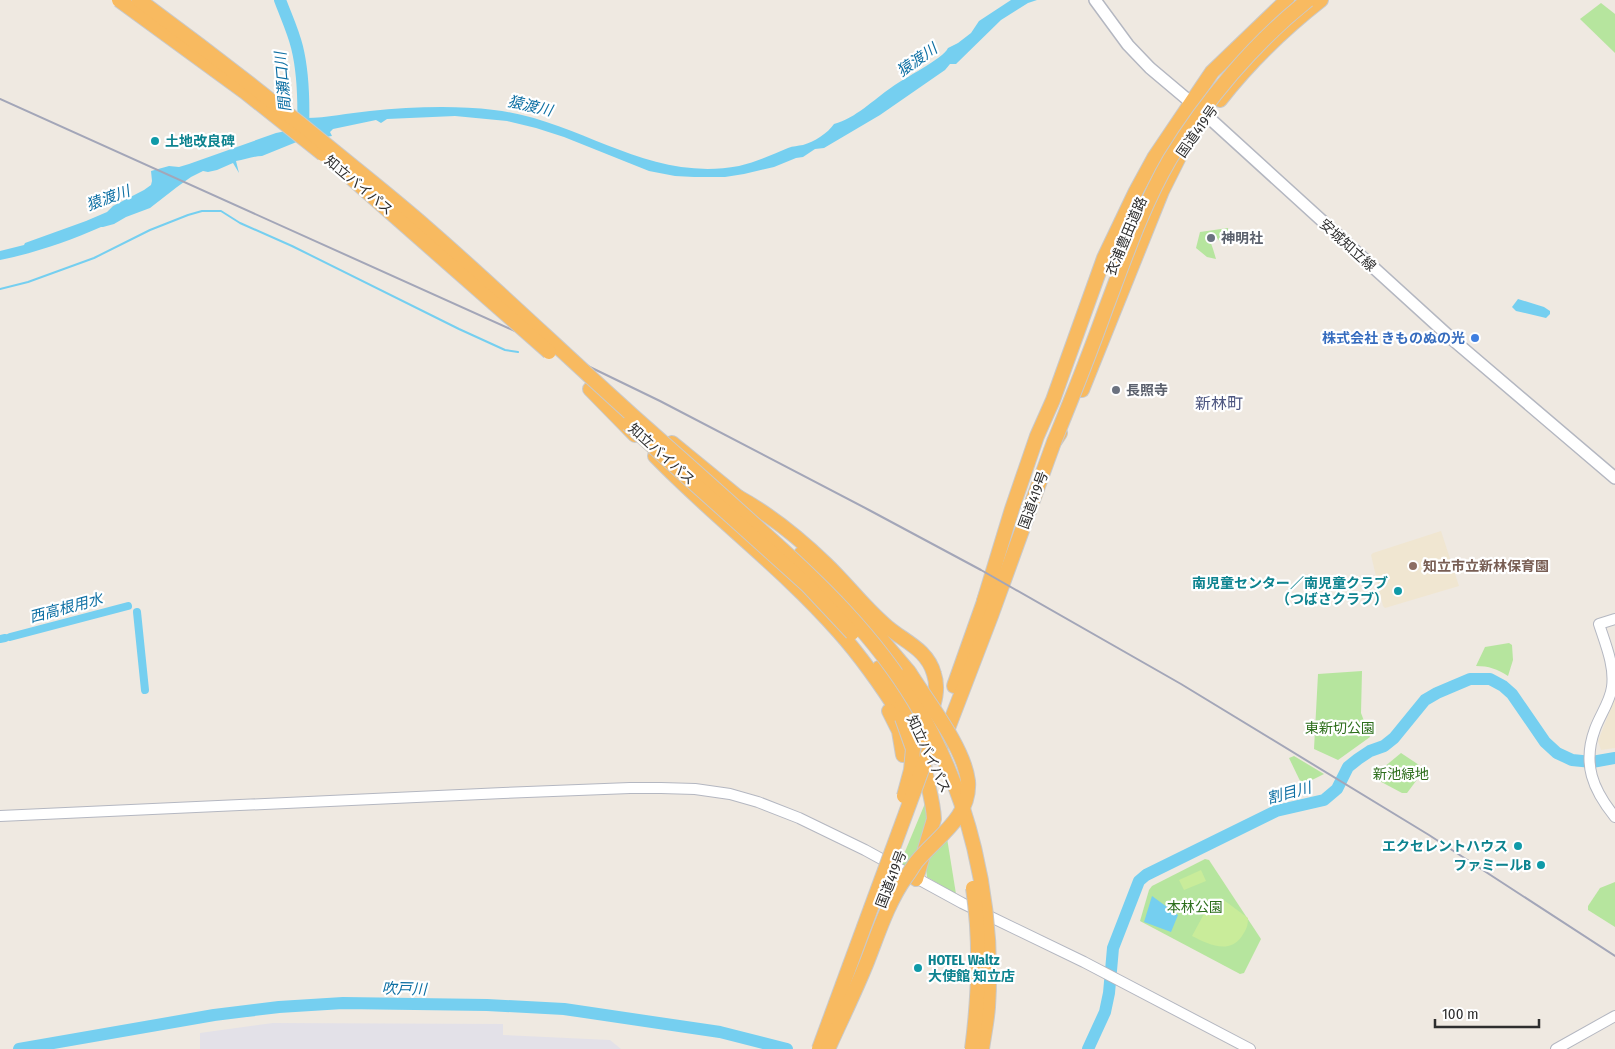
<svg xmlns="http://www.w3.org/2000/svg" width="1615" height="1049" font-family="'Fira Sans Condensed','Noto Sans JP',sans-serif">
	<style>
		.industrial { fill: #e3e1e8 }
		.education { fill: #f0e6d1 }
		.green { fill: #b6e59e }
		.pitch { fill: #c9ec9a }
		.water { fill: #75cff0 }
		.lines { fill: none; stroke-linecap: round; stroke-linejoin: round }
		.stream { stroke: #75cff0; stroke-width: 2 }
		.canal { stroke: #75cff0; stroke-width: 8 }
		.river { stroke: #75cff0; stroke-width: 12 }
		.tertiary-casing { stroke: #b4b7c1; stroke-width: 12 }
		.secondary-casing { stroke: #b4b7c1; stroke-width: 14 }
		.trunk-casing { stroke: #c9c9c9; stroke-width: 16 }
		.tertiary { stroke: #fff; stroke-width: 10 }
		.secondary { stroke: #fff; stroke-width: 11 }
		.trunk { stroke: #f8ba60; stroke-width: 14 }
		.rail { stroke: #a3a6b8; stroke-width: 2 }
		.trunk-bridge-casing { stroke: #c9c9c9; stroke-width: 16; stroke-linecap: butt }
		.trunk-bridge { stroke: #f8ba60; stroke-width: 14 }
		.culture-dot { fill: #0f9aa8; stroke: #fff; stroke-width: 2 }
		.worship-dot { fill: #6b7280; stroke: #fff; stroke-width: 2 }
		.shop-dot { fill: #3f7fe0; stroke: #fff; stroke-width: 2 }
		.education-dot { fill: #8d6e63; stroke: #fff; stroke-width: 2 }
		.labels { text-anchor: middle; stroke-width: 4.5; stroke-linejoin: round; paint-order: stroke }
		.street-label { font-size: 14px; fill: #2e2e2e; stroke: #fff }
		.culture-label { font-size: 14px; font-weight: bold; fill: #0d838f; stroke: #fff; text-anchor: end }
		.worship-label { font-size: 14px; font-weight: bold; fill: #5b616d; stroke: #fff; text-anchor: start }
		.shop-label { font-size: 14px; font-weight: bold; fill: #366cbe; stroke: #fff; text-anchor: end }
		.education-label { font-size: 14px; font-weight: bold; fill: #785e54; stroke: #fff; text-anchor: start }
		.park-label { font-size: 14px; fill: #2c6e1b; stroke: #fff }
		.water-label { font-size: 15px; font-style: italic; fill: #0d6fa3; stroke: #fff }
		.quarter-label { font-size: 16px; fill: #4d5680; stroke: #fff }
	</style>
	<rect width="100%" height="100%" fill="#efe9e1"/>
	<path class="industrial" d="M 273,1023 L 503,1024 L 503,1035 L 610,1040 L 621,1049 L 200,1049 L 200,1033 Z"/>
	<g class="education">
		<path d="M 1441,531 L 1459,586 L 1385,608 L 1383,606 L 1371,555 L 1373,553 Z"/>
		<path d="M 1615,698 L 1615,748 L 1601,750 L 1598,741 Z"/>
	</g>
	<g class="green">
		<path d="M 1601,3 L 1615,14 L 1615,53 L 1580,19 Z"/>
		<path d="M 1228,228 L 1229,241 L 1221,243 L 1214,234 L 1208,235 L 1213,249 L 1216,259 L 1207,257 L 1196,248 L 1200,232 Z"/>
		<path d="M 1509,643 L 1512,645 L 1513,660 L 1508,676 C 1497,669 1489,666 1476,666 L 1485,647 Z"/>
		<path d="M 1362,671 L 1361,713 L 1370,737 L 1338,760 L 1314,749 L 1318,674 Z"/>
		<path d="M 1401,753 L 1425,769 L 1407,793 L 1402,793 L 1372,777 Z"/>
		<path d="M 1294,756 L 1324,774 L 1302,785 L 1289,758 Z"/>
		<path d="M 926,801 L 931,817 L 927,842 L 904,868 L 899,866 Z"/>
		<path d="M 947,838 L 956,894 L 927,877 L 925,861 Z"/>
		<path d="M 1205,859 L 1209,860 L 1261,939 L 1244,973 L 1240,974 L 1140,921 L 1149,890 L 1152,886 Z"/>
		<path d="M 1615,882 L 1615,927 L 1588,910 L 1588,906 L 1600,888 Z"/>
	</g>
	<g class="pitch">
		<path d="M 1201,870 L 1206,881 L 1184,890 L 1179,880 Z"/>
		<path d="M 1221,898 L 1248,918 C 1248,926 1246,930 1242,936 C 1229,955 1208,944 1192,936 L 1211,901 Z"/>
	</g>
	<g class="water">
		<path d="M 1011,0 L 1037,0 L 1028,3 L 1001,20 L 956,64 L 950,64 L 945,70 L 880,115 L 824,148 L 815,149 L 803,157 L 796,158 L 774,167 L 744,174 L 725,177 L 694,177 L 675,176 L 649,171 L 564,137 L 536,128 L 507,121 L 455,116 L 387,119 L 381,123 L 376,120 L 333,129 L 330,132 L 332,136 L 299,141 L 262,156 C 253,156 245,160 236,161 L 239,173 L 233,163 L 217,170 L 208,172 L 203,171 L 191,177 L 177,187 L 150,208 L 126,217 L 114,224 L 103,227 L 101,227 C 69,241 35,253 0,260 L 0,251 L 24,245 L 25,243 L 86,221 L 107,212 L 113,206 L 144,190 L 151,185 L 152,181 L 151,171 L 169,166 L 179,167 L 189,164 L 276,133 L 301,128 L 301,116 L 305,115 L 306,118 C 327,118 348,113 370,111 C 411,107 453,105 494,110 C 581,120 647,183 739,166 C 756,162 772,155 788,148 C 793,146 798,146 803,145 C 814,142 828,133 834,124 C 856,118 873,100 892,87 C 904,78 943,59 948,48 L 958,43 L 971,33 L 979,21 Z"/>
		<path d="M 1518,299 L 1544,307 L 1550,311 L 1550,314 L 1546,318 L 1516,311 L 1512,307 Z"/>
		<path d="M 1152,896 L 1178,915 L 1171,932 L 1144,922 Z"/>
	</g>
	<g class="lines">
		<path class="stream" d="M 0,289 L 28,282 L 94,258 L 150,230 L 188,215 L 202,211 L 221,211 L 240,223 L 292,246 L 459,329 L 505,350 L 518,352"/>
		<g class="canal">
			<path d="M 137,612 L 145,690"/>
			<path d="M 10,637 L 128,606"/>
			<path d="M 0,639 L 5,638"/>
		</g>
		<g class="river">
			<path d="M 280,0 C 286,16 293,31 297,47 C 304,75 304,104 303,132"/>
			<path d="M 19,1049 L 214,1015 L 279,1007 L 343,1003 L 487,1005 L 564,1009 L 720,1032 L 787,1049"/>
			<path d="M 1088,1049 L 1105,1012 L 1109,993 L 1113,948 L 1139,881 L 1146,875 L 1276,811 L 1324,800 L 1337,789 L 1348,767 L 1358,759 L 1370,751 L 1384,746 L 1394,738 L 1425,700 L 1437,693 L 1470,679 L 1490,679 L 1503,686 L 1512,694 L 1545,742 L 1557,753 L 1572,760 L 1592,762 L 1615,758"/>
		</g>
		<g class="tertiary-casing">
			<g id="tertiary">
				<path d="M 1615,619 L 1599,624 C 1605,643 1615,666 1612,687 C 1610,702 1600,715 1595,729 C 1582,764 1593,790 1615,817"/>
				<path d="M 0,816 L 503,793 L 630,788 L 661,788 L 695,789 L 730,794 L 758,802 L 799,818 L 865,850 L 962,903 L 1084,962 L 1250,1049"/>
				<path d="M 1556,1049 L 1615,1016"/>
			</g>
		</g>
		<g class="secondary-casing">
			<path id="secondary" d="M 1095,0 L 1128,45 L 1150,68 L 1207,116 L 1452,339 L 1615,478"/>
		</g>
		<g class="trunk-casing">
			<g id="trunk">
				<path d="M 1220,100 C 1249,63 1284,29 1321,0"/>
				<path d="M 590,389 L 635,435"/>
				<path d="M 1082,390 L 1162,191 L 1183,149"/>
				<path d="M 672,443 L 744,502"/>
				<path d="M 655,456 C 714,517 783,568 839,632 C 863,659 883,688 902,718"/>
				<path d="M 738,497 C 771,515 799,538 826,564 C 846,583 863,606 884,624 C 902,641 927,648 934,674 C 942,698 925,720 923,744 C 921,769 933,794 934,819 L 916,879"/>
				<path d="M 801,554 L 848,600 L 909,672"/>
				<path d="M 984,601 L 1012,509 L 1037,436 L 1053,400 L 1104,258 L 1136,191 L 1154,158 L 1212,72 L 1287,0"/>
				<path d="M 879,668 L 908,708"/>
				<path d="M 954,686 L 987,593"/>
				<path d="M 889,711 L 899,731 L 903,755"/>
				<path d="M 937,757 L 991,616 L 1054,442 L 1060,433"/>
			</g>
		</g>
		<use href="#tertiary" class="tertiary"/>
		<use href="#secondary" class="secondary"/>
		<use href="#trunk" class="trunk"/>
		<path class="rail" d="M 0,99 L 528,337 L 660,401 L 869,510 L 981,570 L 1181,684 L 1429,835 L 1615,956"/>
		<g class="trunk-bridge-casing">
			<g id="trunk-bridge">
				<path d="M 119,0 L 245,92 L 323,154"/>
				<path d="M 139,0 C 211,53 282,108 351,165 C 377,186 403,207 428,229 C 497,289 563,353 632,415 C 676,454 720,493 764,533 C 820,583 875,636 914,701 C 969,793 995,900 988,1007 C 987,1021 984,1035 982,1049"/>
				<path d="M 349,176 L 549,352"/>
				<path d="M 628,424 L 807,585 L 852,633"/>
				<path d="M 1054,442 C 1072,398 1090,353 1106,308 C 1125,258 1143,205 1170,159 C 1206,100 1254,43 1308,0"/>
				<path d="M 902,718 L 913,749 L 911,770 L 904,796"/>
				<path d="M 819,1049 L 931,745"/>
				<path d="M 828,1049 C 841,1020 855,992 867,962 C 878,934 888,902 906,877 C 910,872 913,866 917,861 C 937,837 971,817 968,781 C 964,747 927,701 909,672"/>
				<path d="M 972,1049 C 979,996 981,941 973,888"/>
			</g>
		</g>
		<use href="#trunk-bridge" class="trunk-bridge"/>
	</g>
	<g class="culture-dot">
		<circle cx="155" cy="141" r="5"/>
		<circle cx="1398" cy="591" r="5"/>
		<circle cx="1518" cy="846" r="5"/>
		<circle cx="1541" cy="865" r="5"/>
		<circle cx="918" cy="968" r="5"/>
	</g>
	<g class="worship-dot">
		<circle cx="1211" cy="238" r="5"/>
		<circle cx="1116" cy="390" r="5"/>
	</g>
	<circle class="shop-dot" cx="1475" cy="338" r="5"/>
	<circle class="education-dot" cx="1413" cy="566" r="5"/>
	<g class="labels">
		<g class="street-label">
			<text transform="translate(1197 131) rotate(-55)" y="5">国道419号</text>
			<text transform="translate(359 185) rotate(40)" y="5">知立バイパス</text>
			<text transform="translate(1126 236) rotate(-67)" y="5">衣浦豊田道路</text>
			<text transform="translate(1348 245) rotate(42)" y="5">安城知立線</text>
			<text transform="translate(662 454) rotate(42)" y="5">知立バイパス</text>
			<text transform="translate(1033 500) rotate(-70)" y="5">国道419号</text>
			<text transform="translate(929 754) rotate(65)" y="5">知立バイパス</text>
			<text transform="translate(891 879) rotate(-69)" y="5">国道419号</text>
		</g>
		<g class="culture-label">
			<text x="165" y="146" text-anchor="start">土地改良碑</text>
			<text x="1388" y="588">南児童センター／南児童クラブ<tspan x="1388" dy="16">（つばさクラブ）</tspan></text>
			<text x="1508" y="851">エクセレントハウス</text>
			<text x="1531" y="870">ファミールB</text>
			<text x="928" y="965" text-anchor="start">HOTEL Waltz<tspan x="928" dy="16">大使館 知立店</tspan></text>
		</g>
		<g class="worship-label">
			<text x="1221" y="243">神明社</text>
			<text x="1126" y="395">長照寺</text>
		</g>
		<g class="shop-label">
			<text x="1465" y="343">株式会社 きものぬの光</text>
		</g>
		<g class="education-label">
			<text x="1423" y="571">知立市立新林保育園</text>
		</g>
		<g class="park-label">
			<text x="1340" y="733">東新切公園</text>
			<text x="1401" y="779">新池緑地</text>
			<text x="1195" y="912">本林公園</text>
		</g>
		<g class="water-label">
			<text transform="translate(917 60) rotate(-35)" y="5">猿渡川</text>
			<text transform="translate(283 82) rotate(-95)" y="5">間瀬口川</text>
			<text transform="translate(530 106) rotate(13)" y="5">猿渡川</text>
			<text transform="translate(108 198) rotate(-20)" y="5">猿渡川</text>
			<text transform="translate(66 608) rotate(-15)" y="5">西高根用水</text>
			<text transform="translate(1289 793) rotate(-15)" y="5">割目川</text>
			<text transform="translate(404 989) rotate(1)" y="5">吹戸川</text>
		</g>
		<g class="quarter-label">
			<text x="1219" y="409">新林町</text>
		</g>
	</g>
	<path d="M1435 1019v8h104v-8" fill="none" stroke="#2e2e2e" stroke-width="2.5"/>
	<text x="1442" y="1019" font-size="15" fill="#2e2e2e" stroke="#ffffff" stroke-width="4" paint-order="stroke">100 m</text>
</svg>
